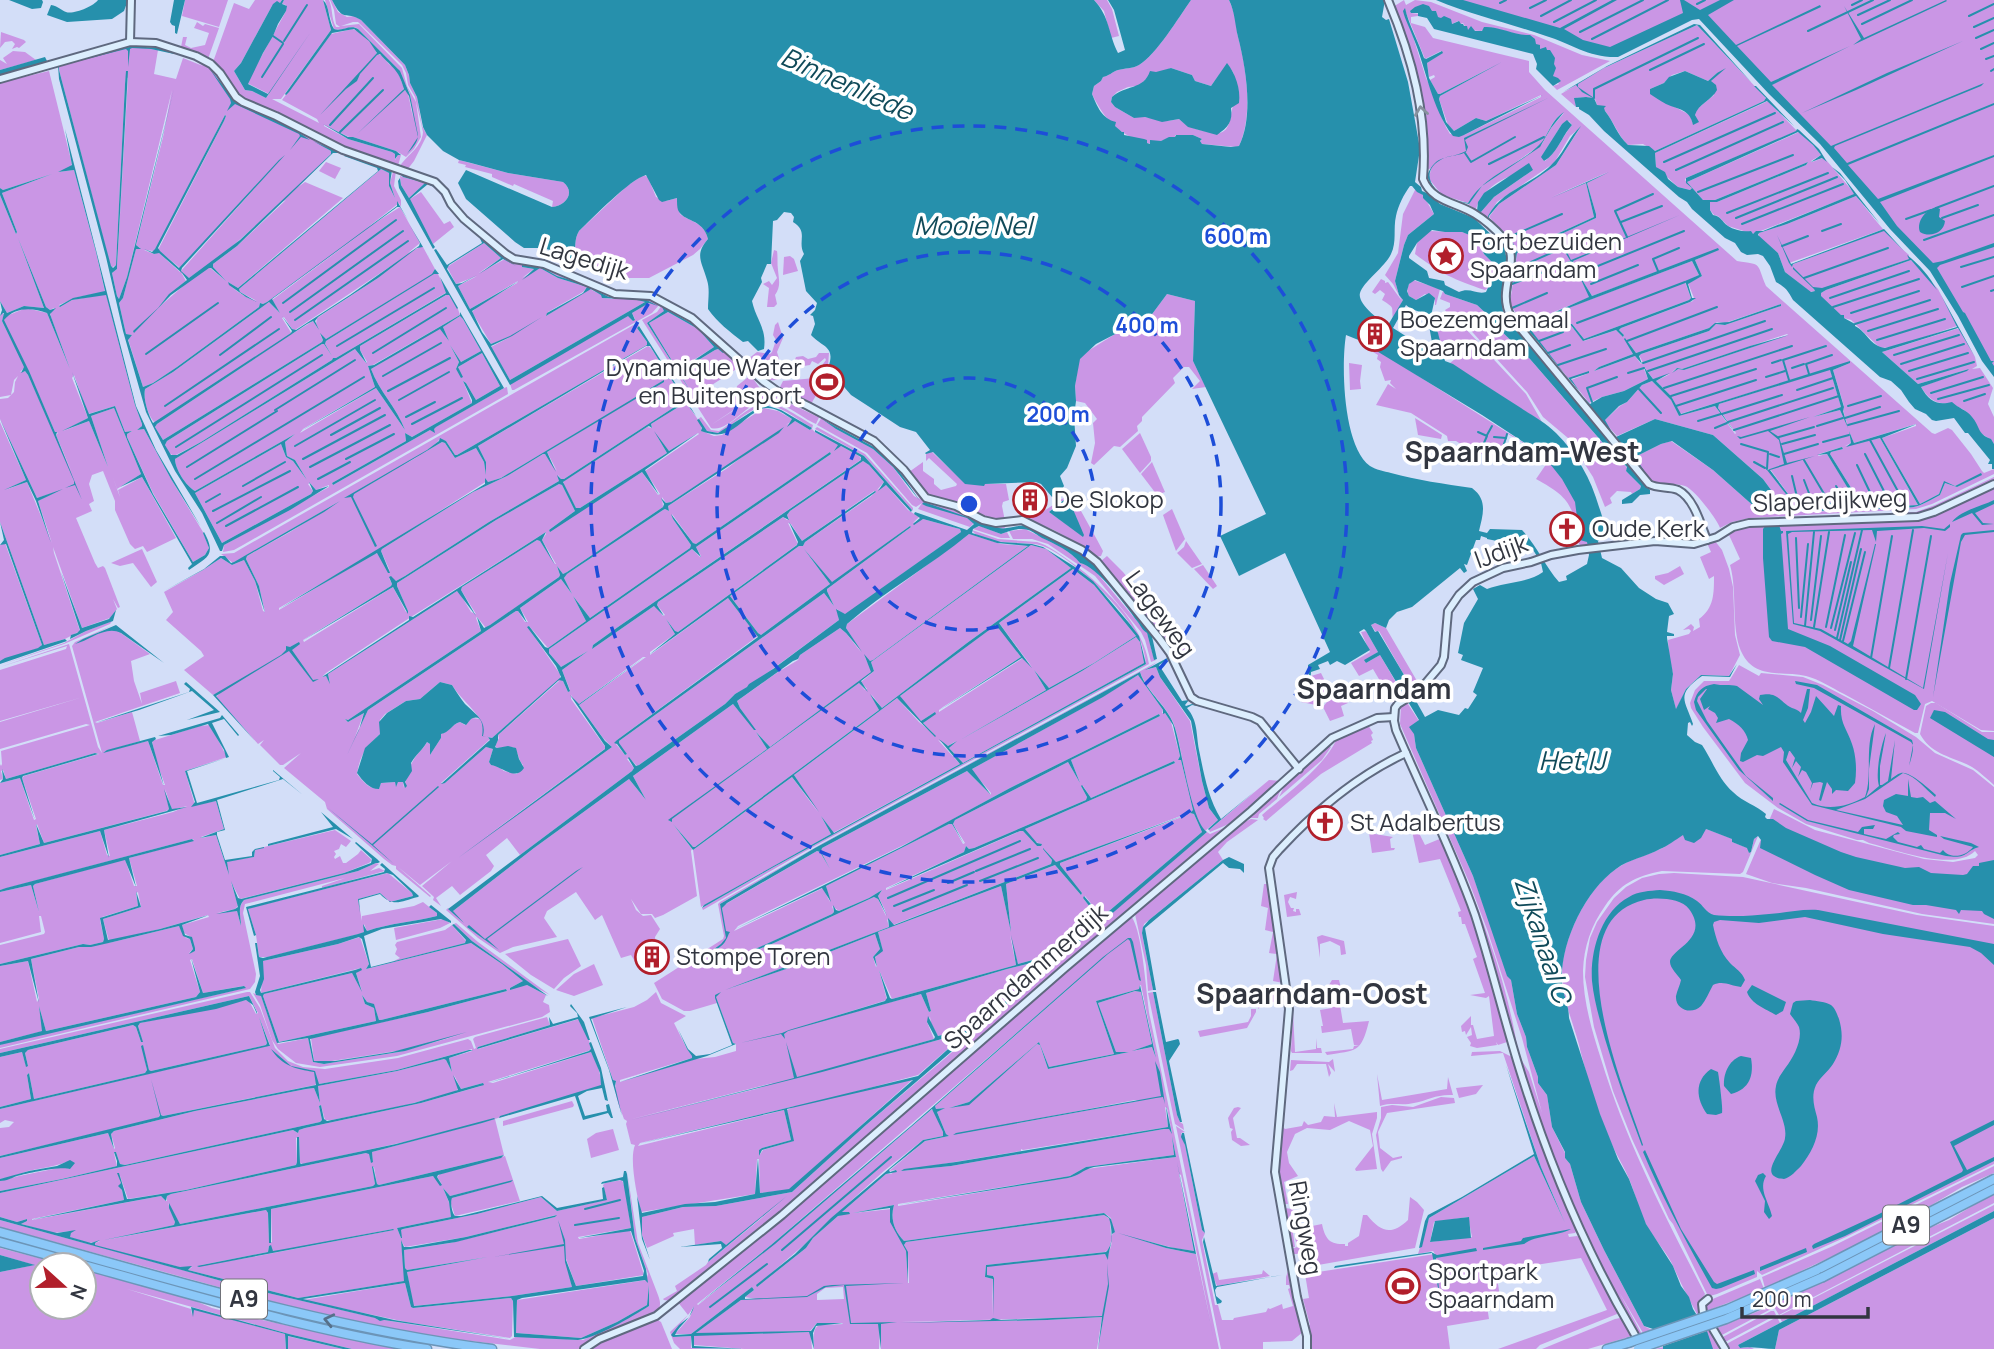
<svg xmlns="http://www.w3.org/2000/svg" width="1994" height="1349" font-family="Manrope,sans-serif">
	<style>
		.green { fill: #ca96e5; fill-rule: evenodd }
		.water { fill: #2690ac; fill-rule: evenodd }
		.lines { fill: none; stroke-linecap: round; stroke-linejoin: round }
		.stream { stroke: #2690ac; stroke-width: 2 }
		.secondary-casing { stroke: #5f697f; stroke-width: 10 }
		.highway-casing { stroke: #6c95b8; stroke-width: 11 }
		.secondary { stroke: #dceefd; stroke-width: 6 }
		.highway { stroke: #8bc8f8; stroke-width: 8 }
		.highway-bridge-casing { stroke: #6c95b8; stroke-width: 11; stroke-linecap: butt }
		.highway-bridge { stroke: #8bc8f8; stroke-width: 8 }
		.oneway { stroke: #87929e }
		.oneway2 { stroke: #56708a }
		.ring { fill: none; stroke: #1d4ed8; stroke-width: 3.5; stroke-dasharray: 12 9 }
		.labels { text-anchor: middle; stroke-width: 7; stroke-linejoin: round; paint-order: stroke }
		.shield { fill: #fff; stroke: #707279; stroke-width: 2 }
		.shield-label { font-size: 23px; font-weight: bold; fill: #323640 }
		.poi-label { font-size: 24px; fill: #323640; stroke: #fff; text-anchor: start }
		.street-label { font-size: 24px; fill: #323640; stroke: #fff }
		.water-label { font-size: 26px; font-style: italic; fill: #104a59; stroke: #fff }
		.quarter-label { font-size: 28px; font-weight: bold; fill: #323640; stroke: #fff }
		.centre { fill: #1d4ed8; stroke: #fff; stroke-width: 3.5 }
		.ring-label { font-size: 21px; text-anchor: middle; font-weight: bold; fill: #1d4ed8; stroke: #fff; stroke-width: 7; stroke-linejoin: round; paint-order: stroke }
	</style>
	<rect width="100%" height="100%" fill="#d3def8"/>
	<g class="green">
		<path d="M 185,0 L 228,0 L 219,27 L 182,16 Z"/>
		<path d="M 255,0 L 282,0 L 280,3 L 277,2 L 272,6 L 241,63 L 234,71 L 245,90 L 252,91 L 266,98 L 269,94 L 247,83 L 286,11 L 286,5 L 282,4 L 284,0 L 323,0 L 331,30 L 281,99 L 272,99 L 319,123 L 317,119 L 282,100 L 331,34 L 353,29 C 363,34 374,43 377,54 L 381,55 L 389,64 L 397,70 L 404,88 L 402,92 L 405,90 L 408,93 L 413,118 L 410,94 L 398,69 L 357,28 C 349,25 342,32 334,29 L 325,0 L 329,0 C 333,8 331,19 336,27 L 340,27 L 336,24 L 334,10 L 330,0 L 332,0 L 338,12 L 347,17 L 354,16 L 361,20 L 405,65 L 409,75 L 410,83 L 417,97 L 422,126 L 427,135 L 414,161 L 407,170 L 400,166 C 408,154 422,147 423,132 L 415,97 L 408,85 L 406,73 L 402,65 L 358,22 L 353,22 L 341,26 L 359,24 L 402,68 L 407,86 L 416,102 L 421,137 L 414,149 L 406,157 L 396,151 L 353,137 L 349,137 L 324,125 L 324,126 L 348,139 L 392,152 L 395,154 L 395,160 L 398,155 L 401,155 L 398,166 L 349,150 L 241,98 L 213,62 L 234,3 L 249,9 Z"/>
		<path d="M 1094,0 L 1107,0 L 1112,9 L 1119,36 L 1111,38 L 1104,11 Z"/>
		<path d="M 1191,0 L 1229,0 C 1234,11 1237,22 1237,33 C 1246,65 1254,115 1239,146 L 1236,147 L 1202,144 L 1200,142 L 1202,139 L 1193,135 L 1175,135 L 1175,137 L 1161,141 L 1150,141 L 1151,144 C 1121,137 1105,121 1092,94 L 1094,86 L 1101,81 L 1103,77 C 1109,76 1112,72 1118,70 C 1125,68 1132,69 1139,65 C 1156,55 1179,17 1191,0 ZM 1227,64 L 1233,72 L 1239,96 C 1237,100 1232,106 1232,110 C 1229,125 1228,137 1209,132 C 1196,129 1189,128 1179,119 L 1168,121 L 1139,116 L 1134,118 L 1115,107 L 1111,102 L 1112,97 L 1117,92 L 1128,87 L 1139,86 L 1147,78 L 1171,68 L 1192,75 L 1195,81 L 1211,86 Z"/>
		<path d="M 1404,0 L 1406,5 L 1415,0 L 1431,2 L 1482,22 L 1534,35 L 1582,55 L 1610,61 L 1557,90 L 1553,86 L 1559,84 L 1553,76 L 1547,50 L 1540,49 L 1540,45 L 1534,45 L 1535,42 L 1529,35 L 1523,36 L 1490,27 L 1481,31 L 1467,30 L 1463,23 L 1461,24 L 1458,21 L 1452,24 L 1450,21 L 1437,17 L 1436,11 L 1411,13 L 1419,14 L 1418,16 L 1411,17 L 1411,23 L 1425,27 L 1433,38 L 1529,61 L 1529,72 L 1545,90 L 1737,261 C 1763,265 1756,262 1766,286 L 1932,433 L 1935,434 L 1948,428 L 1952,430 L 1971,454 L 1982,471 L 1984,473 L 1994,469 L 1994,474 L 1932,504 L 1916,509 L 1750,518 L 1732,522 L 1720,528 C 1717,519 1694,489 1685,486 C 1675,483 1663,485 1652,482 L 1636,461 L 1635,457 L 1661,444 L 1671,441 L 1713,470 L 1757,509 C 1766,515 1774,510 1784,511 L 1781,510 L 1774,494 L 1763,479 L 1713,435 L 1655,419 L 1617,436 L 1606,424 L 1605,420 L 1620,406 L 1627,402 L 1642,385 L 1652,381 L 1671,400 L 1679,416 L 1715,406 L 1735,434 L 1736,433 L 1718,408 L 1719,404 L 1830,369 L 1841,407 L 1813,417 L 1840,410 L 1848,427 L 1843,410 L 1844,406 L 1833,370 L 1850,363 L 1850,362 L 1680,414 L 1671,396 L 1656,381 L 1670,374 L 1653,379 L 1645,368 L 1644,369 L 1648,379 L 1624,391 L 1602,397 L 1589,403 L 1571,380 L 1589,373 L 1568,378 L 1527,326 L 1563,310 L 1570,321 L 1565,309 L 1692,261 L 1699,275 L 1685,282 L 1691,298 L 1689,300 L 1584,339 L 1572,324 L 1572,327 L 1584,341 L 1616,330 L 1623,337 L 1624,335 L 1619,330 L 1621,328 L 1693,301 L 1694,298 L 1688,283 L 1702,276 L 1695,260 L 1719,249 L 1592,296 L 1578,273 L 1590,297 L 1525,324 L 1513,309 L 1510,303 L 1517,253 L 1530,246 L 1517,252 L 1511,239 L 1489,217 L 1499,204 L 1556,165 L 1580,128 L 1570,136 L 1554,163 L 1497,202 L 1487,218 L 1468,204 L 1482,186 L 1542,144 L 1551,128 L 1564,113 C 1549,120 1549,138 1537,148 C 1513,168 1485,176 1468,203 L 1442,195 L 1429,179 L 1431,168 L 1425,171 L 1426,125 L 1420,87 L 1393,7 ZM 1404,8 L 1425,59 L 1441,51 L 1442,53 L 1427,63 L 1429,77 L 1434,75 L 1435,77 L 1430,80 L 1438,94 L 1440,94 L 1494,66 L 1440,96 L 1439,99 L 1448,125 L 1454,131 L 1476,118 L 1486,121 L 1541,95 L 1541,97 L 1464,135 L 1450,134 C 1439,117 1436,96 1426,78 ZM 1569,121 L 1572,125 C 1562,137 1557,152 1545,161 L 1543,160 L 1543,155 L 1562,124 ZM 1533,170 L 1494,197 L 1481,212 L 1476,209 C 1483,186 1510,173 1533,170 ZM 1608,172 L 1587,183 L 1596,214 L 1596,218 L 1557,236 L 1557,241 L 1555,238 L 1538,244 L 1537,242 L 1541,241 L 1594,217 L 1586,183 L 1552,197 ZM 1781,304 L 1781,306 L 1725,325 L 1716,324 L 1709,331 L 1641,354 L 1639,355 L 1643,363 L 1641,364 L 1635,356 L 1594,371 L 1599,367 L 1633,354 L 1625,338 L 1636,353 L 1709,328 L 1717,322 L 1725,323 ZM 1787,334 L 1788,335 L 1684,370 L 1678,369 L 1672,372 L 1677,368 L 1682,369 ZM 1916,424 L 1916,426 L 1882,438 L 1920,504 L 1939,494 L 1944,482 L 1955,486 L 1982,474 L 1957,487 L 1945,483 L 1940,495 C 1916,508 1912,512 1886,501 L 1880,509 L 1806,512 L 1785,511 L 1791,510 L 1789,498 L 1767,469 L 1770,469 L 1791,498 L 1793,510 L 1859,508 L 1860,506 L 1827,454 L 1818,456 L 1819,454 L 1842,447 L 1843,449 L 1831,452 L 1830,454 L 1863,507 L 1879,507 L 1884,500 C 1898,501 1901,508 1918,505 L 1880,438 L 1845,446 L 1851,443 L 1849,431 L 1854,443 Z"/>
		<path d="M 1451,0 L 1994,0 L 1994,372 L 1947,290 L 1832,152 L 1707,22 L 1691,12 L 1608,52 Z"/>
		<path d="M 197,22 L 203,26 L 205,24 L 219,28 L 208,59 L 181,47 L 183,37 L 187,37 L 185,45 L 191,48 L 205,45 L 209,33 L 194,28 Z"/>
		<path d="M 1697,25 L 1765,97 L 1766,99 L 1764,101 L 1655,151 L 1643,144 L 1628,145 C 1616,134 1610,110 1597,105 L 1595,99 L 1586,97 L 1575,98 L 1576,107 L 1561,94 L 1604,68 ZM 1685,71 L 1708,81 L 1717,73 L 1717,74 L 1711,81 L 1714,95 L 1696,110 L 1695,115 L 1698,122 L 1693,124 L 1690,115 L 1654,96 L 1650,89 L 1664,83 L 1672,75 Z"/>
		<path d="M 1,32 L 24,40 L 26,42 L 19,48 L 17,47 L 12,49 L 15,44 L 12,41 L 5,42 L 0,48 Z"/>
		<path d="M 132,44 L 156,46 L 193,56 L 215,70 L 233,95 L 340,151 L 340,153 L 324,147 L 331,151 L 331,154 L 298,187 L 305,182 L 343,198 L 238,288 L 228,282 C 233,290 246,298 257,301 L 240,292 L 239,289 L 381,169 L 389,173 L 389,186 L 395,198 L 390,183 L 393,172 L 392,171 L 345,155 L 347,153 L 396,170 L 394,186 L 401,200 L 401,207 L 399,203 L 367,228 L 400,207 L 420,243 L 408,253 L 420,247 L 423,247 L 435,269 L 433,273 L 438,274 L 447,292 L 336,358 L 333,358 L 332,360 L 201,442 L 174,456 L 169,453 L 165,445 L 167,441 L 322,344 L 324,344 L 332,356 L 325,344 L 326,341 L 432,275 L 326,339 L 320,334 L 323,340 L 322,342 L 163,440 L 155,427 L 157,424 L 244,366 L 289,335 L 155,423 C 148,416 143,399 145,389 L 173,372 L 269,302 L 280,313 L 272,300 L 366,230 L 267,302 L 263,304 L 260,303 L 259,307 L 177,367 L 153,383 L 143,387 L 128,339 L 132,335 L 126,334 L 119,303 L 123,298 L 136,249 L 140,248 L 136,245 L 163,137 L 172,90 L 127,277 L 119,299 L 117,296 L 112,273 L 117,269 L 117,266 L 128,78 L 126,77 L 125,84 L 116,265 L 111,268 L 59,70 L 59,66 L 122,49 L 59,65 ZM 143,46 C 164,49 185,53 203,66 L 183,58 L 176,79 L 154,74 L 158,50 L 139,47 ZM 225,115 L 226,116 L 224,121 L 158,250 L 180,268 L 263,179 L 180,272 L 158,252 L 154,254 L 144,250 L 154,251 L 160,241 ZM 286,200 L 237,246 L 213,264 L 213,267 L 226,281 L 209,267 L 189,281 L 159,307 L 172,292 L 186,281 L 181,272 L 189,278 L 194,275 L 227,251 L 282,202 ZM 394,264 L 378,278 L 317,318 L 316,324 L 319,330 L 313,321 L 292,334 L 282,318 L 284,317 L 292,329 L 295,330 Z"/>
		<path d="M 13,51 L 25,52 L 36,60 L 0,70 L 0,60 L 7,64 L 3,58 Z"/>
		<path d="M 47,67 L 49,69 L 24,77 L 49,71 L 72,164 L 70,168 L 58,172 L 74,170 L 96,252 L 105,292 L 78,297 L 59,305 L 60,307 L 72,300 L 106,294 L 135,405 L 142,424 L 142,426 L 137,430 L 144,429 L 171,479 L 203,532 L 209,548 L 205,555 L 193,562 L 153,493 L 127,437 L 127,434 L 132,431 L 125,432 L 115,406 L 88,414 L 74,375 L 72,378 L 88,418 L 63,431 L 89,421 L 108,467 L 91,416 L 114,408 L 141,474 L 117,489 L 112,475 L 120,497 L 118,490 L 142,477 L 176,538 L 147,552 L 143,546 L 135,549 L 130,544 L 115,510 L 115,501 L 103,471 L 92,475 L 89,484 L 94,501 L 89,504 L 92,511 L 76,518 L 95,563 L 98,568 L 103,566 L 105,568 L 120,607 L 118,608 L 113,599 L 117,609 L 110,618 L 82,628 L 53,547 L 54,553 L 80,631 L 65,639 L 44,645 L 0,522 L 0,422 L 26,480 L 5,490 L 27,482 L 52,543 L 38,501 L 53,493 L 37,498 L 0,419 L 0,399 L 8,398 L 14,392 L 15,382 L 18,376 L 14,380 L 11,395 L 0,397 L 0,316 L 2,313 L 4,314 L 2,321 L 24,365 L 24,368 L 20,372 L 25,371 L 28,375 L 72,473 L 56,435 L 58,433 L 55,432 L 26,366 L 4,322 L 4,317 L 26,308 L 47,313 L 70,369 L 51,317 L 50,312 L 55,309 L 54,308 L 50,310 L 46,307 L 18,238 L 44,308 L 24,306 L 7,313 L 0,301 L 0,195 L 16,234 L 17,232 L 2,193 L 52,174 L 3,190 L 0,188 L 0,81 Z"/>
		<path d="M 1768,101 L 1797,131 L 1686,178 L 1685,180 L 1692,188 L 1690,190 L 1678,187 L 1656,167 L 1655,153 Z"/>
		<path d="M 1799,132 L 1813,145 L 1821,155 L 1811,161 L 1812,162 L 1823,158 L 1827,161 L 1855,194 L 1753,234 L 1728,226 L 1718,216 L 1714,215 L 1710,210 L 1710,202 L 1717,202 L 1806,165 L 1808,162 L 1715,200 L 1703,200 L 1687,182 Z"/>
		<path d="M 459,160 L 508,173 L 563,182 C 576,192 566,206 552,207 L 553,201 L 514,184 L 513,186 L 492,177 L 492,174 L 465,167 L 466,165 L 458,163 Z"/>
		<path d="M 326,162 L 341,168 L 335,179 L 319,171 Z"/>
		<path d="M 400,171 L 429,181 L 439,188 L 451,207 L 503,254 L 544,266 L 608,293 L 652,298 L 660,304 L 652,313 L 514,390 L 512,390 L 510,384 L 628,315 L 633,321 L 635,319 L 632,313 L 650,302 L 654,304 L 643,298 L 609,297 L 590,287 L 557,276 L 543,268 L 533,265 L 522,267 L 534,269 L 522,278 L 540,268 L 558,278 L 587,287 L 583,292 L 548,312 L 546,316 L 590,289 L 602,295 L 603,298 C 615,300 634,297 645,302 L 510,380 L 491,347 L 510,337 L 491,344 L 472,312 L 478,306 L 517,283 L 518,281 L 470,309 L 458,286 L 477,276 L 456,284 L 447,267 L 484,243 L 501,258 L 479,273 L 505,259 L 457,218 L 434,185 L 398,173 Z"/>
		<path d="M 643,175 L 648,177 L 656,197 L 666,201 L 677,198 L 680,214 C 691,222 705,223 708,239 L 700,249 L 693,255 L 649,278 L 613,278 L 574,259 L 573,260 C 577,250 573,241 579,231 L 627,186 Z"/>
		<path d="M 400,176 L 424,183 L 425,183 L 409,198 L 401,185 Z"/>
		<path d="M 1416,188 L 1423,195 L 1434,214 L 1408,235 L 1404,245 L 1395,281 L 1399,295 L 1403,300 L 1393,319 C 1391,306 1396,309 1382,300 L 1385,294 L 1380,290 L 1375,294 L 1372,292 L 1381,279 L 1385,281 L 1385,283 L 1388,282 L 1402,301 L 1393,284 L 1385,275 L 1398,253 L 1403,214 Z"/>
		<path d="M 421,192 L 444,224 L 450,221 L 454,227 L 433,244 L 410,202 L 410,199 Z"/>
		<path d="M 1856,196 C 1873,217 1888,237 1909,255 L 1909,259 L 1827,288 L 1814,288 L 1815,291 L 1810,292 L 1785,272 L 1778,253 L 1759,237 L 1759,233 L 1787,224 ZM 1881,230 L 1883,231 L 1793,264 L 1792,266 L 1789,263 Z"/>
		<path d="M 1429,231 L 1462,232 L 1468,234 L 1474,237 L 1484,254 L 1495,265 L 1496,270 L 1488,288 L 1485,290 C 1454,280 1440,273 1415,254 L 1417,243 Z"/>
		<path d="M 774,250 L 777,251 C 778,257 777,264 778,270 C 779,281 781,286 775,295 L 777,304 L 774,307 L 767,307 L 769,288 L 763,284 L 769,281 L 772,285 L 777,278 L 771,263 Z"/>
		<path d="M 790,256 L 794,259 L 798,271 L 783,275 L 784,257 Z"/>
		<path d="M 1911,260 L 1938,289 L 1957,326 L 1895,347 L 1880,348 L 1851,320 L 1844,318 L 1821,297 L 1821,293 L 1826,290 Z"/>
		<path d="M 1413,280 L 1440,289 L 1436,305 L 1435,305 L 1435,300 L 1425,294 L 1416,300 L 1409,296 C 1406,289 1407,285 1413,280 Z"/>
		<path d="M 1443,291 L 1445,294 L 1477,305 L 1491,318 L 1495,325 L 1530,359 L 1567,402 L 1609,450 L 1616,462 L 1623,463 L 1627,468 L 1626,471 L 1641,486 L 1640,489 L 1632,494 L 1631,492 L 1617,491 L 1610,498 L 1612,503 L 1605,507 L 1593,477 L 1568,438 L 1543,417 L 1527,392 L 1464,323 L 1450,317 L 1445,310 L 1450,307 L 1450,303 L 1440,299 Z"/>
		<path d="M 448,294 L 458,309 L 460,315 L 373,365 L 368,366 L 375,387 L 303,429 L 300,433 L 376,388 L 405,430 C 397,408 379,391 371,369 L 440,328 L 449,341 L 443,327 L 460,316 L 463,319 L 481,351 L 461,362 L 450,345 L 459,362 L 456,369 L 462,378 L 458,367 L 482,353 L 500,386 L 476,400 L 466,383 L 463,381 L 472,403 L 412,437 L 405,433 L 406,441 L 332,483 L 333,485 L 504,388 L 507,387 L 508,394 L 243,545 L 234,550 L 223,552 L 224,545 L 329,487 L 329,485 L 316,490 L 310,483 L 308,484 L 313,491 L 311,494 L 222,543 L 195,493 L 281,444 L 286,457 L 293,461 L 307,480 L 295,460 L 287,456 L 285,442 L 295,434 L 195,491 C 186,486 175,469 175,459 L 355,349 L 366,363 L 367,362 L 360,350 L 360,346 Z"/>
		<path d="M 1167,294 L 1195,301 L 1193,361 L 1206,387 L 1192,389 L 1200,381 L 1189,367 L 1184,367 L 1173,378 L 1175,383 L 1142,417 L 1142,421 L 1137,426 L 1138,431 L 1120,447 L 1114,446 L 1094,465 L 1091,463 L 1095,443 L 1093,423 L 1097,419 L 1085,403 L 1076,401 L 1075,386 L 1079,359 L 1088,351 L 1123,329 L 1141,329 Z"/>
		<path d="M 662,305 L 691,319 L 750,371 L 749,374 L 730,357 L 738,366 L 738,368 L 698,394 L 703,392 L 713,407 L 736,391 L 737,386 L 752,374 L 820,415 L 816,424 C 802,418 780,399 765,400 C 747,402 728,433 711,428 L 642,320 L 657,312 ZM 663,307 L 698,327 L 724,352 L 718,349 L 715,350 L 682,370 L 681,368 L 714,347 L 698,329 L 668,312 L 649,323 L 694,397 L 647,323 L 665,311 ZM 751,376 L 772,393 L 803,407 L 818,417 L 764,391 L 711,425 L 762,391 Z"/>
		<path d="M 1436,317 L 1441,330 L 1450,328 L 1448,321 L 1452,320 L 1462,325 L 1481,345 L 1456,351 L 1452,343 L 1445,340 L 1440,343 L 1434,319 L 1431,318 Z"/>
		<path d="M 778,322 L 783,338 L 777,352 L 780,362 L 778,366 L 764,366 L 772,373 L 782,378 C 771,382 766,381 758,373 L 759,369 L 754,366 L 751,367 L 741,358 L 745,356 L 748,359 L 757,352 L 770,354 L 772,352 L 776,340 L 773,335 L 775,325 Z"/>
		<path d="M 637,323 L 639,326 L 637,328 L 647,342 L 647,345 L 457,455 L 455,455 L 446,441 L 440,439 C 428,455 381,475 362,489 L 442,442 L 445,443 L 455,458 L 476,448 L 484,462 L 486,474 L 486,462 L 478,446 L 648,346 L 651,348 L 667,373 L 667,379 L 671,379 L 684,400 L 683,403 L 687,404 C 692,412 702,422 702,431 L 714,436 L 722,435 L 764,408 L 778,411 L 792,419 L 792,421 L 786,425 L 795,421 L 810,430 L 812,428 C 799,421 781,405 766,405 C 753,406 731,427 718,433 L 707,431 L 698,419 L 701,417 L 711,430 L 719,431 C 732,423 748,407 762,403 C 775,399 800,418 813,425 L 812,429 L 815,432 L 838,444 L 839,447 L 841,446 L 859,456 L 862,459 L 618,627 L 593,645 L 592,649 L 654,606 L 657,607 L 663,616 L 665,615 L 657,605 L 658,602 L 783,517 L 787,520 L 789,519 L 787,515 L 790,511 L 863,461 L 869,465 L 884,482 L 877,490 L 886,485 L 908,510 L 919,517 L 913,523 L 923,519 L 956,528 L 960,529 L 961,532 L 845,615 L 837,609 L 839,620 L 748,687 L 735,694 L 725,704 L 639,765 L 637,766 L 629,758 L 627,759 L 634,768 L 632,771 L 520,855 L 507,838 L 486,855 L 494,866 L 491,871 L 460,895 L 452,886 L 436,898 L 441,906 L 433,900 L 434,897 L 422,886 L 452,861 L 420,885 L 398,867 L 431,896 L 430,897 L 396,869 L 396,866 L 392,865 L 384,859 L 327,809 L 325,802 L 284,768 L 301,753 L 283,765 L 280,765 L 260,745 L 264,740 L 258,744 L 216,697 L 222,691 L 213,695 L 184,670 L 204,656 L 201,651 L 166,620 L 173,612 L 164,592 L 203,570 L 221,558 L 232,565 L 244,560 L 255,581 L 263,611 L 265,612 L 259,586 L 246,559 L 247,556 L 290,532 L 340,501 L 233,563 L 221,554 L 234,553 L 246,546 ZM 664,381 L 547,452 L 557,471 L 545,454 L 543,454 L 507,476 L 473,492 L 382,549 L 381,551 L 390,571 L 378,553 L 373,554 L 279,610 L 279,608 L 379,550 L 487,481 L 488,482 L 501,478 ZM 679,404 L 680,406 L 651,424 L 652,428 L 647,427 L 564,481 L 563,484 L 576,508 L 580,508 L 667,453 L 657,436 L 669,451 L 698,433 L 699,434 L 645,471 L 660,494 L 658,495 L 642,472 L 549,531 L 549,530 L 575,511 L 562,485 L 559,484 L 496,520 L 397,583 L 397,586 L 408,611 L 406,612 L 393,587 L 304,642 L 303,640 L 391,586 L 392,584 L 389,578 L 396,581 L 405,576 L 489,522 L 559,481 L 558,475 L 561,479 L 564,479 ZM 754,448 L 726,469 L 668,506 L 669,511 L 665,509 L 663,510 L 567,574 L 564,578 L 572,594 L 561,579 L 520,608 L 528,622 L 525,622 L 518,611 L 516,611 L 368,710 L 355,737 L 364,713 L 348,722 L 345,719 L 348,720 L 481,631 L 476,618 L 477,617 L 486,628 L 559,577 L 560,575 L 557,566 L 563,574 L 567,572 L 663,507 L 662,497 L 666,503 L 671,502 ZM 830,452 L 831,454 L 696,547 L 701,556 L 700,557 L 692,549 L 549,649 L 549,653 L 561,667 L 588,651 L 562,670 L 570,690 L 568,692 L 563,681 L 560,679 L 560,674 L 529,629 L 529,626 L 548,648 L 586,621 L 573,596 L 590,618 L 690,548 L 691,545 L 673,519 L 672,514 L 693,543 L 696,544 ZM 874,491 L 876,492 L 870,497 L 805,542 L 803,546 L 799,546 L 730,596 L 758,633 L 761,635 L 830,584 L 804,549 L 832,583 L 910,526 L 911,527 L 827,589 L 827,591 L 834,606 L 824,593 L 619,741 L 618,743 L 627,754 L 625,755 L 616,744 L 617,740 L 758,636 L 728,598 L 650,655 L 650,652 L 675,634 L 666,619 L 675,631 L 678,632 L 798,544 L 788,523 L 791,524 L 802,541 ZM 546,532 L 546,534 L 542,540 L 556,564 L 555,564 L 540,541 L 537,540 L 462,587 L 461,590 L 476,614 L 471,612 L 459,592 L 457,591 L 328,674 L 330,683 L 326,676 L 322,677 L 326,673 L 411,617 ZM 643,657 L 646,657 L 579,705 L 603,738 L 612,747 L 487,836 L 606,748 L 571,699 L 571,695 L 576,703 L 579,704 ZM 557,681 L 559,681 L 498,735 L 499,738 L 495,746 L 497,748 L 513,747 C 519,752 518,760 523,765 L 517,774 L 504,771 L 497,766 L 491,765 L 489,762 L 493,749 L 486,747 L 445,783 L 441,783 L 487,742 L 490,739 L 488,737 L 492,738 ZM 440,682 L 452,685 C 460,698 473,708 480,719 L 472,718 L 465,725 L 460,722 C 452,724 449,732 441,734 L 441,738 L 430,755 L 430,744 L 427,742 C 423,750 417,753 413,761 C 408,768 406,782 404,788 L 403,782 L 398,782 L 396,786 L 395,782 L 381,783 L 379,788 C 369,790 363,781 357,774 C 360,755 366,747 380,734 L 380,720 L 385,714 L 406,701 L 420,699 Z"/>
		<path d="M 1956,329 L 1959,329 L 1975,357 L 1977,366 L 1972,369 L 1980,368 L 1993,388 L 1988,404 L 1994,417 L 1994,444 C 1990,437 1982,436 1977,429 C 1972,421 1973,416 1964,410 C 1945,398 1936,411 1921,387 L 1969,369 L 1918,384 L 1882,352 Z"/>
		<path d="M 1371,346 L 1543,455 C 1555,469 1568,484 1575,501 C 1580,514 1574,533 1587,542 L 1587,546 L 1581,546 L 1579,544 C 1574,505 1569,497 1536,479 L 1547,463 C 1537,451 1522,442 1508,434 L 1497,462 L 1480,453 L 1478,455 L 1456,441 L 1448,441 L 1447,436 L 1411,413 L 1376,405 L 1388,384 L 1396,389 L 1390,383 L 1391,380 L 1385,381 L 1380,367 L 1381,362 L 1377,359 L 1378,355 L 1373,352 Z"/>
		<path d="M 1483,348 L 1526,394 L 1542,422 L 1450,363 L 1455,359 L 1453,356 L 1457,353 Z"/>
		<path d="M 819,353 L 829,353 L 828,366 L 834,370 L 832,373 L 826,369 L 823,364 L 826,360 L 825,358 L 818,364 L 812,361 L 810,365 L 797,367 L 795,377 L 789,376 L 796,357 L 803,356 L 808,359 L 816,357 Z"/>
		<path d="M 1349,363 L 1362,365 L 1360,381 L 1361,389 L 1350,390 Z"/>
		<path d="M 815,378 L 818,392 L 811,404 L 779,389 L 783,381 Z"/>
		<path d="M 822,417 L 875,444 L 889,457 L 927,500 L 955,508 L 992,524 L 1004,526 L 1005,528 L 1004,529 L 968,518 L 974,523 L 970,527 L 918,509 L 922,503 L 916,507 L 912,505 L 867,453 L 819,426 L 817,425 ZM 823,419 L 874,447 L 899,471 L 920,499 L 914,496 L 893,467 L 873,449 L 836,429 Z"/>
		<path d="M 1415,418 L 1442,435 L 1441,439 L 1418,435 Z"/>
		<path d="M 817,427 L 865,454 L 913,508 L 913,511 L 864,456 L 815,429 Z"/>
		<path d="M 1140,433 L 1151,457 L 1151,461 L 1140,473 L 1122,449 Z"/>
		<path d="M 931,451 L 966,484 L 1006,484 L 1009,500 L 1003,502 L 1002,506 L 1005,521 L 987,519 L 984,515 L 958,504 L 932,497 L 926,494 L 909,472 L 923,462 L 923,471 L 934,479 L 934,484 L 941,490 L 956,486 L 957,484 L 929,458 L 926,461 L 926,454 Z"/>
		<path d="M 1152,462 L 1165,492 L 1157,495 L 1141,474 Z"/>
		<path d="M 1994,477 L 1994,482 L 1933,510 L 1919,515 L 1780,520 L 1916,512 L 1935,505 Z"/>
		<path d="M 1994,485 L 1994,731 L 1981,730 L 1932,701 L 1925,704 L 1918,733 L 1915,733 C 1891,720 1868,707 1844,694 C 1832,688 1819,679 1806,676 C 1784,671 1756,679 1743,655 C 1730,632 1738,592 1730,565 L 1740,559 L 1729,535 L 1720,540 L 1719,538 L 1728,532 L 1743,526 L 1921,519 Z"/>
		<path d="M 1071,493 C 1082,513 1093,532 1103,551 L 1101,556 L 1096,557 C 1075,540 1051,527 1026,519 L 1044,511 ZM 1061,501 L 1069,501 L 1083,536 L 1049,512 Z"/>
		<path d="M 1172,509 L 1185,539 L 1176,551 L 1163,515 Z"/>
		<path d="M 980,526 L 1001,534 L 1007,532 L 1010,538 L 1001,538 L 973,529 Z"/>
		<path d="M 1025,529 L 1063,548 L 1076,558 L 1080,563 L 1088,565 L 1097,573 L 1147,633 L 1154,659 L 1156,660 L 1151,662 L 1145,640 L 1141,632 L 1095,576 L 1048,544 L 1032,539 L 1013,539 L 1009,531 Z"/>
		<path d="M 972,530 L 998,539 L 1037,542 L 1045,545 C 1085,568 1142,616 1149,664 L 804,852 L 703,910 L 702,908 L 772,868 L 1146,664 C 1145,655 1143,646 1139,638 C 1125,610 1072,557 1043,546 C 1025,540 982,547 972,530 Z"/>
		<path d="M 969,534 L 1001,544 L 1028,546 L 873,660 L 870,661 L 865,657 L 872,672 L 770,747 L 756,732 L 767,749 L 680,813 L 859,683 L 865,690 L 867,689 L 861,682 L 874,671 L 871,662 L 1031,545 L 1046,549 L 1071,568 L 967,643 L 882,708 L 871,694 L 879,710 L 695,847 L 693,847 L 673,824 L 692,849 L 691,851 L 697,896 L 663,915 L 655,918 L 652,914 L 641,914 L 631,899 L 636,910 L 643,916 L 651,915 L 660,929 L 655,937 L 656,950 L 653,949 L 648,959 L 648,962 L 652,964 L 658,953 L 662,960 L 645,973 L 641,971 L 631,955 L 621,958 L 602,915 L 595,920 L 576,892 L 547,911 L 544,918 L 557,937 L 513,947 L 500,953 L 478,938 L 446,910 L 448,908 L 454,914 L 453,911 L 534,848 L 629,779 L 646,800 L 633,776 L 733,704 L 755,730 L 740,708 L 737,701 L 778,672 L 798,660 L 800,655 L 840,628 L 846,633 L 861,652 L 846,628 L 847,624 Z"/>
		<path d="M 1186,541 L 1202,564 L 1192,568 L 1177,553 L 1184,547 Z"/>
		<path d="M 1715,541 L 1722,550 L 1729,569 L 1733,587 L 1735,635 L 1740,655 L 1729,676 L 1701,675 L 1686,689 L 1676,710 L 1671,690 L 1673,674 L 1669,657 L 1668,640 L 1689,634 L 1691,631 L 1689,629 L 1683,630 L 1691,624 L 1694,627 L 1693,631 L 1700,627 L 1699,619 C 1714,608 1714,594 1714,576 L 1709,579 L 1700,557 L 1711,552 L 1707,543 Z"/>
		<path d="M 5,543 L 42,645 L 39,648 L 0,661 L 0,545 Z"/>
		<path d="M 142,549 L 157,582 L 151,587 L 133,563 L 120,566 L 111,563 Z"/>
		<path d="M 1107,556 L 1123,572 L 1186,650 L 1179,654 L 1174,652 L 1168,646 L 1103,566 L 1101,561 Z"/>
		<path d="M 1203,565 L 1217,586 L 1213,589 L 1194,569 Z"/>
		<path d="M 1680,566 L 1684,574 L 1664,585 L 1655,579 L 1655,576 L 1668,573 Z"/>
		<path d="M 1073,569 L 1094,585 L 1136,636 L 1094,663 L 1049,688 L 1034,670 L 1046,690 L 960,740 L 1082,671 L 1136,637 L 1140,642 L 1144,663 L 963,763 L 949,748 L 956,741 L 948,746 L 938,740 L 960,764 L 833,833 L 821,816 L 831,834 L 701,907 L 693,850 L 792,777 L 818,812 L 794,775 L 897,698 L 919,722 L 936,736 L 923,723 L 935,712 L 921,721 L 902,701 L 900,696 L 997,624 L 1021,657 L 943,707 L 939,710 L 939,712 L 1023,658 L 1032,667 L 999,623 Z"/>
		<path d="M 112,621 L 110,624 L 64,644 L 0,665 L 64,643 L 86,631 Z"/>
		<path d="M 1375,623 L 1386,628 L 1417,681 L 1411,687 L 1379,631 L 1376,632 L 1371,625 Z"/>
		<path d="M 113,625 L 75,644 L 104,631 L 113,629 L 118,631 L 150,654 L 131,661 L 134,681 L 142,704 L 140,693 L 176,681 L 180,693 L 95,722 L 97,723 L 132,712 L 140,741 L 103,752 L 148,741 L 163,785 L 165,785 L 157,763 L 152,741 L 200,726 L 210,725 L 227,757 L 185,771 L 195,805 L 216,801 L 224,829 L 201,837 L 202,838 L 216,835 L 229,875 L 226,863 L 228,861 L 254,857 L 255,850 L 264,847 L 335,830 L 351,841 L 346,847 L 341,844 L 339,849 L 334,851 L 336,854 L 334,857 L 335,859 L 340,856 L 343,863 L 346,863 L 358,854 L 361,850 L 372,860 L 369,863 L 344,873 L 240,899 L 231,882 L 238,906 L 235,909 L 217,913 L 237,911 L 241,926 C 241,917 237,908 244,900 L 358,871 L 376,863 L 379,864 L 370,871 L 379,868 L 385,871 L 322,888 L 322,886 L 345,878 L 245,904 L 243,913 L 256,974 L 255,982 L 250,989 L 0,1048 L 0,1045 L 5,1043 L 245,988 L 243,986 L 203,993 L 192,959 L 190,960 L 200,992 L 196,997 L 46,1031 L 39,1006 L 43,1031 L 0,1042 L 0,966 L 28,961 L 37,1002 L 39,999 L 31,959 L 79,947 L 113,942 L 179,926 L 186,938 L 190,939 L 193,949 L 189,953 L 195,951 L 191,937 L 184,933 L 182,925 L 209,917 L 208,915 L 160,929 L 109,941 L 103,919 L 141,907 L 138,892 L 136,893 L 138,906 L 102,917 L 100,920 L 104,939 L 103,942 L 90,945 L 83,944 L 0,964 L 0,945 L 44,934 L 45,932 L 41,916 L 39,916 L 41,932 L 0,943 L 0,892 L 31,885 L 39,912 L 33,886 L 35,884 L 125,859 L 134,886 L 137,886 L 129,858 L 194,840 L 192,839 L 0,890 L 0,857 L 100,831 L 107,855 L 110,856 L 104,830 L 173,812 L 187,806 L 172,810 L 165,789 L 169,809 L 166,811 L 44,843 L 37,824 L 36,826 L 40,844 L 0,855 L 0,783 L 20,778 L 34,820 L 36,819 L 22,778 L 24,776 L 99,754 L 95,753 L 6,779 L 3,770 L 1,771 L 3,779 L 0,780 L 0,764 L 1,766 L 2,764 L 1,751 L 90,725 L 86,724 L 0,749 L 0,722 L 83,697 L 0,721 L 0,670 L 66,649 L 67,646 L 0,667 L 69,644 L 98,747 L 102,753 L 72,646 L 75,642 Z"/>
		<path d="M 1366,631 L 1378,652 L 1365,661 L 1366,663 L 1380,655 L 1404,696 L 1393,703 L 1373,669 L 1359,676 L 1351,663 L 1370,652 L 1361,632 Z"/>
		<path d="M 1157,662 L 1146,670 L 1156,667 L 1160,677 L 1190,721 L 1202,781 L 1209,808 L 1218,820 L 1205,831 C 1187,813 1184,749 1173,722 C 1165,704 1146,690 1140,672 L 815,848 L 720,904 L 723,914 L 722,908 L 724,905 L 817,851 L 820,852 L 830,869 L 821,852 L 822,848 L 967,771 L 991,795 L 991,793 L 973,772 L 972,769 L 1102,697 L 1138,675 L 1163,710 L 1162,713 L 1165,713 L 1171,722 L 1180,756 L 1178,760 L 1181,760 L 1193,810 L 1190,813 L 1194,814 L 1202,832 L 1102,917 L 1085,896 L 1083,898 L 1100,920 L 1062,952 L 1018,964 L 1010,935 L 1016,965 L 892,999 L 879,970 L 887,1000 L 803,1026 L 921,994 L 929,1012 L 931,1011 L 926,993 L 1007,969 L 1056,957 L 971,1031 L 958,1031 L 938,1036 L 931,1023 L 930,1017 L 927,1022 L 934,1039 L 852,1062 L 966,1033 L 918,1075 L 843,1095 L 913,1079 L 789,1190 L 760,1193 L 759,1159 L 757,1159 L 755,1194 L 641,1212 C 637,1196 629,1159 635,1145 L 631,1144 L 626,1124 L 627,1121 L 624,1119 C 620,1108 613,1093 616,1082 L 613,1080 L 592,1018 L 634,1007 L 647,1000 L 656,992 L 661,1003 L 686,1016 L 674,1023 L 687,1049 L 693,1056 L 692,1058 L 620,1080 L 620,1082 L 695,1059 L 715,1057 L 736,1051 L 736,1044 L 733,1043 L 717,1000 L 717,1003 L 690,1011 L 684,1011 L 662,999 L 654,983 L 723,939 L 724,936 L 718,904 L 720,902 L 823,843 ZM 1159,714 L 1160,716 L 1071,760 L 1080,783 L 1068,762 L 955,820 L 953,824 L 965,843 L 963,844 L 952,824 L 949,824 L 826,886 L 830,902 L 823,888 L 734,931 L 738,926 L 920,837 L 1010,788 ZM 1174,761 L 1175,763 L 1025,829 C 1027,834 1035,844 1042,844 L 1037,846 L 1023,831 L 1020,831 L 886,890 L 886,888 L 964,852 L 966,846 L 969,849 L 974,848 L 1086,800 L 1087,797 L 1081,786 L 1083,786 L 1091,798 ZM 1186,814 L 1187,815 L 1060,863 L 1059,865 L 1082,893 L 1081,895 L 1055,865 L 1006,884 L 1011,931 L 1001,886 L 878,932 L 882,948 L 875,958 L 877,966 L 876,967 L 873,957 L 880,949 L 875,934 L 794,966 L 731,988 L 889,927 L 887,919 L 893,925 L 1051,864 L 1052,860 L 1043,848 L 1056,862 L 1060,861 ZM 882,890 L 878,896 L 885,910 L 886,916 L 878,899 L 874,897 L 774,943 L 721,965 L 832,914 L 834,912 L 832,906 L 839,911 L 869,898 ZM 773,1083 L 756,1089 L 632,1119 ZM 795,1106 L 787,1110 L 793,1141 L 763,1150 L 759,1156 L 759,1150 L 762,1148 L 791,1140 L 784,1110 L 638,1146 L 640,1143 Z"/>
		<path d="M 1739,665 L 1759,676 L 1761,673 L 1803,677 L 1823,685 L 1873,711 L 1916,737 L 1935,753 L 1973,770 L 1994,787 L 1994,924 L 1922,914 L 1806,888 L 1772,883 L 1746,874 L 1774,809 L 1815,830 L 1924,859 L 1953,862 L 1975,858 L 1978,855 L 1975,851 C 1955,872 1895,850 1869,843 L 1863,840 L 1857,840 L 1806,824 L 1778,808 L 1745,783 L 1703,727 L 1691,708 L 1690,703 L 1695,690 L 1704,681 L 1729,681 Z"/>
		<path d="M 1321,673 L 1329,689 L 1321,706 L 1301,702 L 1305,691 L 1311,685 L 1311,676 Z"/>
		<path d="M 1333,694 L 1343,697 L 1348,703 L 1341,706 L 1344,716 L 1330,721 L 1323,707 Z"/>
		<path d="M 1406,701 L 1419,721 L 1414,734 L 1416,748 L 1473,876 L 1501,954 L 1502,961 L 1511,980 L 1517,1014 L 1526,1037 L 1527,1047 L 1538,1077 L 1538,1083 L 1547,1095 L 1552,1127 L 1565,1153 L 1565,1158 L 1570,1164 L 1581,1202 L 1604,1250 L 1644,1326 L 1652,1330 L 1643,1333 L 1619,1292 L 1650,1349 L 1645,1349 C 1626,1313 1604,1277 1587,1239 C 1560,1180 1538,1118 1517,1057 L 1519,1056 L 1529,1072 L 1542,1113 L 1522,1038 L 1488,932 L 1469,882 L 1400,724 L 1401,705 Z"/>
		<path d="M 1931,703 L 1936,703 L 1982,732 L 1994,732 L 1994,785 C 1987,779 1980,772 1972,767 C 1954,757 1931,755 1920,734 L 1926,706 Z"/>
		<path d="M 1368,725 L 1373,733 L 1371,735 L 1373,740 L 1371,741 L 1372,743 L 1321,774 L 1266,821 L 1263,819 L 1264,818 L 1262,815 C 1285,795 1326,766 1337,738 Z"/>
		<path d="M 1328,745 L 1331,747 L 1322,760 L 1279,797 L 1286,783 Z"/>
		<path d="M 1269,780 L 1281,781 L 1236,821 L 1210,832 L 1209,830 Z"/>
		<path d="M 1282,786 L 1277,799 L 1259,814 L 1258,818 L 1251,818 L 1240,822 Z"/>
		<path d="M 1251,819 L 1258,820 L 1227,842 L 1218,852 L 1223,860 L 1144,924 L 1142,933 L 1153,990 L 1148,991 L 1146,965 L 1135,914 L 1136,910 L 1234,827 Z"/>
		<path d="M 1231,825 L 803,1195 L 671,1301 L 664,1300 L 663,1299 L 677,1291 L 675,1286 L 706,1265 L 708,1262 L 781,1202 L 725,1246 L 721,1241 L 695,1245 L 694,1229 L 673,1233 L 674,1236 L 647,1248 L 642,1235 L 642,1217 L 683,1207 L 716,1206 L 792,1192 L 866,1125 L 943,1060 L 1173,860 L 1207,832 L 1210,834 Z"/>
		<path d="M 1706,829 L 1733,839 L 1732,842 L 1748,848 L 1749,853 L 1751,852 L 1754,839 L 1758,836 L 1743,872 L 1740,874 L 1662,871 C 1636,876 1620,884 1605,906 C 1591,926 1584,946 1583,971 C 1583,1001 1592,1031 1601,1059 C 1626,1142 1666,1218 1705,1294 L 1700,1303 L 1700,1310 L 1722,1347 L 1718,1349 L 1655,1349 L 1669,1346 L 1670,1344 L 1707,1331 C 1694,1310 1683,1288 1673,1266 C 1668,1254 1654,1239 1647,1226 C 1639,1212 1636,1196 1630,1181 C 1624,1166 1615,1153 1609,1138 C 1598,1111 1588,1082 1581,1053 C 1574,1021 1558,994 1563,961 C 1568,928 1591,884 1619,867 C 1631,859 1645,856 1658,850 C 1666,847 1673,841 1680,836 C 1688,832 1697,831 1706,829 Z"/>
		<path d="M 1412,831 L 1418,831 L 1425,845 L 1442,838 L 1469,904 L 1509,1039 L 1507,1042 L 1498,1045 L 1496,1042 L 1497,1045 L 1477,1048 L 1470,1046 L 1471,1043 L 1467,1037 L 1472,1035 L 1471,1027 L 1466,1035 L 1465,1031 L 1462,1032 L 1461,1026 L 1471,1016 L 1471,1025 L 1473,1025 L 1477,1039 L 1494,1036 L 1489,996 L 1486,998 L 1470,995 L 1485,993 L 1473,959 L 1477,957 L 1465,924 L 1462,924 L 1461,917 L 1459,917 L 1458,912 L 1461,911 L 1440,859 L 1419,863 Z"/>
		<path d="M 1369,833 L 1393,837 L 1390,839 L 1391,848 L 1395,848 L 1394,850 L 1372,853 Z"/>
		<path d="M 1463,872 C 1487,928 1509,992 1518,1052 L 1517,1053 L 1461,873 Z"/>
		<path d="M 388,873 L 412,893 L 413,896 L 390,902 L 380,893 L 358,899 L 362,921 L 362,916 L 414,906 L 423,902 L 438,914 L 437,916 C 414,922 390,923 367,931 L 364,924 L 364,932 L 359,934 L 268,957 L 259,957 L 256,935 L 248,909 L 250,908 Z"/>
		<path d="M 1674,873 L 1743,877 L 1917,915 L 1994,926 L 1994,1164 L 1846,1237 L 1762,1275 L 1757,1271 L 1757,1277 L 1717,1294 L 1710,1296 L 1707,1294 L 1673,1224 L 1669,1219 L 1632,1139 L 1613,1091 L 1594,1027 L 1585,977 L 1586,960 L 1590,938 L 1597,922 L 1614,898 L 1626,887 L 1642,878 L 1659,874 Z"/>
		<path d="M 1264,884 L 1267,884 L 1283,983 L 1273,981 L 1277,954 L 1269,953 L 1273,932 L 1265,930 L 1268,908 L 1261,906 Z"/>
		<path d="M 1297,892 L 1296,899 L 1290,897 L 1288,902 L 1291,908 L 1294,908 L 1293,911 L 1296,912 L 1296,909 L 1299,909 L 1301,915 L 1287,917 L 1284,895 Z"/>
		<path d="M 1130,915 C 1143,928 1146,996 1150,1017 L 1219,1349 L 1098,1349 L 1104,1313 L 1102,1316 L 1093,1317 L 901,1322 L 1047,1320 L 1102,1317 L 1097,1349 L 881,1349 L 880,1328 L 879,1349 L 814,1349 C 812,1318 818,1326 843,1324 L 842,1323 L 817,1323 L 810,1331 L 697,1334 L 697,1332 L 741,1300 L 756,1299 L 745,1297 L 754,1290 L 752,1287 L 691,1334 L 675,1334 L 690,1317 L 694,1306 C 688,1318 677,1324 673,1337 L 691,1336 L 691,1348 L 725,1349 L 680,1349 L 674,1343 L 670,1332 L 688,1315 L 677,1301 ZM 1115,948 L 935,1106 L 936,1109 L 944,1108 L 937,1112 L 946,1134 L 949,1136 L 925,1141 L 889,1171 L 896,1170 L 891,1174 L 886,1174 L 842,1212 L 849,1212 L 838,1216 L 813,1238 L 806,1248 L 757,1287 L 762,1281 L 804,1245 L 832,1218 L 884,1171 L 923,1140 L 943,1136 L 943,1132 L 934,1110 L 931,1110 L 785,1235 L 698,1305 L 697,1304 L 771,1245 ZM 1140,985 L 1141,985 L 1156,1058 L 1152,1047 L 1133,1051 L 1152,1044 L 1141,992 L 1135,991 L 1098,1003 L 1116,1052 L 1129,1052 L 1048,1069 L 1040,1045 L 1037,1044 L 969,1104 L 949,1108 L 969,1102 L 1039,1042 L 1049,1067 L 1114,1054 L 1096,1001 L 1139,989 ZM 1135,1100 L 1138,1101 L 953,1135 ZM 1165,1107 L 1167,1108 L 1172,1133 L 1169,1129 L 1164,1129 L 951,1166 L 901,1171 L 1021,1151 L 1021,1149 L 1023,1150 L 1168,1127 ZM 1172,1136 L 1176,1157 L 1086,1169 L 1072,1177 L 898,1206 L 898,1204 L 1070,1176 L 1086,1167 L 1174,1155 ZM 1179,1174 L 1181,1175 L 1211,1324 L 1196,1254 L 1166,1248 L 1139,1239 L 1174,1248 L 1194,1251 ZM 894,1205 C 890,1218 894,1231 904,1241 L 1104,1213 L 1111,1218 L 1113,1230 L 1115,1231 L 1111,1236 L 1110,1219 L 1104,1215 L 906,1242 L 904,1245 L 908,1254 L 909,1283 L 908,1283 L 906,1251 L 890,1219 L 891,1209 L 853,1213 ZM 1111,1241 C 1113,1246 1107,1253 1108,1259 L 1105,1254 L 987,1266 L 987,1275 L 993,1276 L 994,1278 L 992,1315 L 993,1279 L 985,1277 L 986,1265 L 1105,1252 L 1109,1249 ZM 843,1287 L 844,1299 L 817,1300 L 817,1294 L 825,1288 Z"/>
		<path d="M 443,919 L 450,923 L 440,928 L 396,940 L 394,928 Z"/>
		<path d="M 456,923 L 478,942 L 550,995 L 535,987 L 472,941 L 454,924 Z"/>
		<path d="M 452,925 L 466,941 L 465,943 L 392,962 L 400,958 L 395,954 L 397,949 L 395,945 L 397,942 L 445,930 Z"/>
		<path d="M 1322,935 L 1344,941 L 1346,954 L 1341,955 L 1340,946 L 1330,941 L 1320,944 L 1320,958 L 1317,937 Z"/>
		<path d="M 360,937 L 369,964 L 366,969 L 471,943 L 502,964 L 523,981 L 510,988 L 527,985 L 546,995 L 543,1002 L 549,1005 L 550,1012 L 542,1017 L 397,1056 L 320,1067 L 296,1063 L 278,1049 L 272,1040 L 260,1005 L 253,993 L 261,996 L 278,1044 L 308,1038 L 313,1062 L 324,1064 L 399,1052 L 467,1033 L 403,1050 L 319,1063 L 314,1061 L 311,1038 L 428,1012 L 507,991 L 506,989 L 381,1020 L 379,1020 L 374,1005 L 367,1002 L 362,995 L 365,1004 L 374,1008 L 376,1021 L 279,1042 L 263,996 L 264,994 L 352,973 L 362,991 L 356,973 L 361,968 L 261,993 L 263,961 L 338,944 Z"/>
		<path d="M 568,939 L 581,966 L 564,978 L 554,989 L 531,975 L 505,954 Z"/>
		<path d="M 594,964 L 603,985 L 574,996 L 556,990 L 574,974 Z"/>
		<path d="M 1332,980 L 1339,980 L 1343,997 L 1339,999 L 1343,1023 L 1369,1021 C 1361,1054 1356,1050 1327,1055 L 1325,1052 L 1353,1049 L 1354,1046 L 1359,1045 L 1354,1045 L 1351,1029 L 1322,1033 L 1321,1026 L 1323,1026 L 1320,1010 L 1332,1008 L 1330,997 L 1333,997 L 1332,992 L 1330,992 L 1329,985 Z"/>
		<path d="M 247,992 L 250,992 L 260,1008 L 275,1048 L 288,1061 L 303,1067 L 325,1069 L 398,1058 L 468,1039 L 471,1041 L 474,1049 L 476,1048 L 473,1039 L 475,1037 L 547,1017 L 550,1025 L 478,1047 L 478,1049 L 579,1019 L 589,1040 L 591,1050 L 488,1082 L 493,1083 L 591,1052 C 596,1062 602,1074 601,1086 L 495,1119 L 404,1142 L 303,1164 L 300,1163 L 299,1137 L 296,1138 L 297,1162 L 296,1165 L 186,1190 L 128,1199 L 119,1173 L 121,1183 L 119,1186 L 122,1190 L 124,1200 L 32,1219 L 32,1220 L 161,1196 L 166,1201 L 167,1201 L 167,1196 L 171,1194 L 366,1153 L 369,1153 L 371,1162 L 373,1162 L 372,1152 L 495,1119 L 504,1155 L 379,1185 L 377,1184 L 374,1167 L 372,1167 L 375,1184 L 373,1186 L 180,1224 L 168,1203 L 175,1222 L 174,1225 L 105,1240 L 266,1210 L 268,1213 L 269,1243 L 272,1242 L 271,1209 L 433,1176 L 442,1184 L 437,1177 L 440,1174 L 505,1156 L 520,1201 L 455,1216 L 450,1201 L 452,1198 L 512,1181 L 450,1196 L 443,1188 L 450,1205 L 451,1217 L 397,1228 L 401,1238 L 401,1230 L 403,1229 L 477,1214 L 541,1197 L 557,1211 L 605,1200 L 607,1200 L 603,1185 L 605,1183 L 622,1180 L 625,1188 L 631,1228 L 578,1237 L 579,1239 L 630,1230 L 644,1275 L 576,1286 L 565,1256 L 572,1287 L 512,1296 L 413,1306 L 407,1272 L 488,1257 L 407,1270 L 405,1268 L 404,1250 L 450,1243 L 555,1217 L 556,1215 L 466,1237 L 405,1247 L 401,1241 L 405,1281 L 298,1298 L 188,1270 L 192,1267 L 183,1268 L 100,1247 L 247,1288 L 376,1318 L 378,1320 L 384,1320 L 510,1340 L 517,1336 L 583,1340 L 617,1324 L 649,1306 L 649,1285 L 647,1305 L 617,1322 L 581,1338 L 516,1333 L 517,1300 L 646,1280 L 648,1274 L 635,1238 L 627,1171 L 638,1243 L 658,1295 C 661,1303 661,1307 656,1314 L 581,1349 L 540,1349 L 444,1338 L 361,1323 L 303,1310 L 0,1227 L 0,1220 L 95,1246 L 95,1243 L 100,1241 L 89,1243 L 69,1237 L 72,1231 L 53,1233 L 21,1224 L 27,1221 L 27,1219 L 17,1222 L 0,1217 L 0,1193 L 293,1130 L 298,1133 L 299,1130 L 305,1128 L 421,1103 L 481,1086 L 483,1083 L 461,1089 L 454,1075 L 458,1089 L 455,1092 L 406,1105 L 332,1120 L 325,1120 L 321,1105 L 319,1106 L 322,1120 L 320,1122 L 125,1165 L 120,1164 L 116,1152 L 114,1153 L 117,1166 L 62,1179 L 0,1191 L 0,1181 L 19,1176 L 63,1167 L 70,1169 L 66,1162 C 54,1167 41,1168 28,1171 C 18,1174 10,1178 0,1179 L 0,1158 L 108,1133 L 114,1149 L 115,1148 L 111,1134 L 114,1131 L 195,1111 L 306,1089 L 314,1088 L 320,1103 L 318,1086 L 397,1071 L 444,1059 L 446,1060 L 452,1072 L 449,1058 L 472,1051 L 472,1049 L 397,1070 L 319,1084 L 317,1083 L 315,1085 L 163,1116 L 160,1114 L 159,1117 L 146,1121 L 0,1156 L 0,1128 L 9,1127 L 14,1122 L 5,1120 L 0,1123 L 0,1109 L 270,1045 L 259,1017 L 267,1043 L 266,1045 L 151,1071 L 149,1070 L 142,1045 L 147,1070 L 145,1073 L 34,1099 L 29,1073 L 27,1075 L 31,1099 L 0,1107 L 0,1057 L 22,1052 L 26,1066 L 28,1066 L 25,1053 L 28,1050 L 133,1025 L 136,1027 L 141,1042 L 142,1041 L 138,1026 L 140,1023 L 246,1000 L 249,1001 L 256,1014 L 258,1013 L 249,996 L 13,1050 L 0,1053 L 0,1049 ZM 393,1229 L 393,1230 L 247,1258 L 197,1266 L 268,1252 L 269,1246 L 273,1251 L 278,1251 Z"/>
		<path d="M 1153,992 L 1177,1115 L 1180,1122 L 1183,1124 L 1184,1130 L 1175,1124 L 1148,993 Z"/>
		<path d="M 1261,992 L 1285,995 L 1286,999 L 1263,1004 L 1258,1009 Z"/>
		<path d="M 1251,1009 L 1256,1009 L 1256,1012 L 1247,1028 L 1200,1037 L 1198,1031 L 1248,1022 L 1251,1016 Z"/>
		<path d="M 1293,1011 L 1295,1052 L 1316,1049 L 1316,1038 L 1317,1048 L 1321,1048 L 1322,1053 L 1292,1053 L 1291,1051 Z"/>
		<path d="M 1500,1051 L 1514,1058 L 1531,1115 L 1578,1229 L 1575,1233 L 1568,1234 L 1569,1237 L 1577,1236 L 1582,1238 L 1618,1311 L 1617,1314 L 1540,1345 L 1536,1349 L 1498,1349 L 1607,1310 L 1581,1258 L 1496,1271 L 1500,1297 L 1486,1300 L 1489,1319 L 1447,1326 L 1450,1349 L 1309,1349 L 1307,1326 L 1310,1325 L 1303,1299 L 1309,1298 L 1305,1274 L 1435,1254 L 1433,1251 L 1418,1254 L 1429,1218 L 1534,1156 L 1565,1223 L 1541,1167 L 1503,1053 L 1471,1056 L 1472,1052 ZM 1468,1217 L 1472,1237 L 1430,1242 L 1434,1222 Z"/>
		<path d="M 1333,1059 L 1335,1072 L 1328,1064 L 1331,1073 L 1329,1077 L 1326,1064 L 1297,1064 L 1293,1070 L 1290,1071 L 1291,1060 L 1329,1062 Z"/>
		<path d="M 1377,1074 L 1382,1100 L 1447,1089 L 1448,1077 L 1453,1095 C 1436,1094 1429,1100 1414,1103 C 1403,1106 1392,1102 1380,1106 Z"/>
		<path d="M 1483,1085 L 1476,1094 L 1459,1098 L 1456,1088 Z"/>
		<path d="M 1441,1097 L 1454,1098 L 1455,1103 L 1387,1113 L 1378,1132 L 1380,1148 L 1393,1158 L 1402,1156 L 1402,1158 L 1391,1161 L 1383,1172 L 1381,1169 L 1376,1135 L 1381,1118 L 1381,1107 L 1392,1105 L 1413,1107 Z"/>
		<path d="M 572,1101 L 574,1105 L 573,1107 L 503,1126 L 503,1121 Z"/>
		<path d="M 1334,1103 L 1337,1117 L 1377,1112 L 1377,1118 L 1372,1134 L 1377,1169 L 1356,1171 L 1355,1169 L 1373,1146 L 1370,1130 L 1349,1121 L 1330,1130 L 1307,1128 L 1295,1134 L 1287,1152 L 1289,1163 L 1298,1176 L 1284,1182 L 1288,1204 L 1285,1204 L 1278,1170 L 1280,1132 L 1283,1127 L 1285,1129 L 1302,1126 L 1304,1121 L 1308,1125 L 1321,1122 L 1324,1116 L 1335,1117 Z"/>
		<path d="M 1238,1107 L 1241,1108 L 1233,1118 L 1237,1138 L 1240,1138 L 1250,1145 L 1241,1146 L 1232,1140 L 1231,1132 L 1233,1129 L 1230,1128 L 1228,1118 L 1234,1108 Z"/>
		<path d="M 1176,1126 L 1185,1132 L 1181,1133 L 1185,1145 L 1202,1230 L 1205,1233 L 1202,1240 L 1215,1305 L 1218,1305 L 1222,1320 L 1233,1320 L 1234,1318 L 1266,1312 L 1268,1308 L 1270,1309 L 1282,1304 L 1283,1309 L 1293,1306 L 1288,1289 L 1290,1288 L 1289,1285 L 1286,1285 L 1286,1277 L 1289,1268 L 1304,1331 L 1292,1341 L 1263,1342 L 1263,1349 L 1221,1349 Z"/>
		<path d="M 613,1129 L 619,1150 L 591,1158 L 587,1139 L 596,1133 Z"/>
		<path d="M 1994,1166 L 1994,1173 L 1962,1187 L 1918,1213 L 1850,1248 L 1765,1288 L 1762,1277 L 1833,1246 Z"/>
		<path d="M 1994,1193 L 1994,1203 L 1779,1315 L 1773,1305 L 1825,1281 L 1924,1230 L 1949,1220 Z"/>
		<path d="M 1410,1197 L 1417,1202 L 1424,1210 L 1415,1248 L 1301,1268 L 1304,1258 L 1298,1254 L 1291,1254 L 1291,1249 L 1297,1247 L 1295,1237 L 1305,1236 L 1312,1226 L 1322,1224 C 1325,1238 1329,1245 1345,1244 L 1345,1246 L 1348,1246 L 1348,1243 L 1359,1236 L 1363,1215 L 1367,1215 C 1381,1232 1391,1236 1408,1220 Z"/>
		<path d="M 1994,1205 L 1994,1211 L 1782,1322 L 1779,1316 Z"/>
		<path d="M 1292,1207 L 1295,1207 L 1289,1217 L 1291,1219 L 1295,1247 L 1290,1247 L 1284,1211 L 1285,1208 L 1292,1209 Z"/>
		<path d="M 1994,1218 L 1994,1349 L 1775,1349 L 1779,1330 Z"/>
		<path d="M 0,1248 L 66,1265 L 42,1265 L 42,1307 L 84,1307 L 84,1270 L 191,1299 L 212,1308 L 243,1316 L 398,1349 L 352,1349 L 289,1334 L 127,1289 L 191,1309 L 192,1315 L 193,1309 L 285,1334 L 286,1349 L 0,1349 L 0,1272 L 34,1265 L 0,1255 Z"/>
		<path d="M 1263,1270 L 1270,1276 L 1217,1286 L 1212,1274 L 1217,1272 L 1219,1280 L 1262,1274 Z"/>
		<path d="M 1760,1279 L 1764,1289 L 1704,1312 L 1704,1305 L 1708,1301 Z"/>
		<path d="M 405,1283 L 411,1307 L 413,1308 L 511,1298 L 513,1301 L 512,1336 L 510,1338 L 406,1322 L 303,1300 Z"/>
		<path d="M 1771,1306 L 1773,1308 L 1720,1336 L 1714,1329 Z"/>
		<path d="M 1771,1311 L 1774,1311 L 1776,1315 L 1727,1341 L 1723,1341 L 1721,1338 Z"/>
		<path d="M 1777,1317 L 1780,1323 L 1738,1345 L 1740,1348 L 1750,1347 L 1754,1349 L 1726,1349 L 1727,1344 L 1730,1342 Z"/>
		<path d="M 1620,1318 L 1624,1320 L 1632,1336 L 1588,1349 L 1542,1349 L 1615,1319 Z"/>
		<path d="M 656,1319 L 661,1322 L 672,1349 L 587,1349 L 595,1343 Z"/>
		<path d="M 809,1332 L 811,1335 L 812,1349 L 744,1349 L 694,1345 L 694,1335 Z"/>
		<path d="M 287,1336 L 343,1349 L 288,1349 Z"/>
	</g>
	<g class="water">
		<path d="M 9,0 L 42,0 L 43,2 L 41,8 L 32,9 Z"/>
		<path d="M 98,0 L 128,0 L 124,11 L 112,19 L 67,22 L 47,15 L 51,5 C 58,6 61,10 66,12 C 73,15 94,6 98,0 Z"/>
		<path d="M 174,0 L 185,0 L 177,34 L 175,33 L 175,26 L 172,25 L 170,22 Z"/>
		<path d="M 282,0 L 284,0 L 282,4 L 287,6 L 286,11 L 278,24 L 273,36 L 263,53 L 248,84 L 268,94 L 310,33 L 266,98 L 252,91 L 245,90 L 234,71 L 241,63 L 273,4 L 277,1 L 280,3 Z"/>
		<path d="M 323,0 C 330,6 328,20 334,29 C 342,32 350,24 358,29 L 400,71 L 410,95 L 418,135 C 418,143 412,148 407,154 L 418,137 L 409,96 L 405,90 L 357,134 L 404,89 C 398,68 393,69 380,54 L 377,55 L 360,74 L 357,81 L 346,89 L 320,115 L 377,53 L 369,41 L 354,29 L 332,33 L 289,92 L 286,95 L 285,94 L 331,30 Z"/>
		<path d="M 332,0 L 1094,0 C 1110,17 1108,33 1118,53 L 1125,50 L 1114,10 L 1108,0 L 1191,0 C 1179,17 1156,55 1139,65 C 1132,69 1125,68 1118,70 C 1112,72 1109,76 1103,77 L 1101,81 L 1094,86 L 1092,94 C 1097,106 1102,119 1116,122 L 1115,126 L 1122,132 L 1124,132 L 1124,135 L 1144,139 L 1147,140 L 1147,143 L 1150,144 L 1150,140 L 1161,141 L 1169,137 L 1175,137 L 1176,135 L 1193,135 L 1202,139 L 1200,141 L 1202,144 L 1231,147 L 1239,146 C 1254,116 1246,68 1238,37 C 1235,25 1235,12 1229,0 L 1385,0 L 1382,17 L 1386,20 L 1389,19 L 1408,82 L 1414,115 L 1420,149 L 1415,182 L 1421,187 L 1422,191 L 1429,194 L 1440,204 L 1474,218 L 1504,247 L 1507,260 L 1501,295 L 1503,311 L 1650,490 L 1650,494 L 1640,495 L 1632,503 L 1622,504 L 1622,500 L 1640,489 L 1641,486 L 1626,471 L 1627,467 L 1623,463 L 1616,462 L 1603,443 L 1575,411 L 1530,359 L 1495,325 L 1491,318 L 1477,305 L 1445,294 L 1443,291 L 1415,280 L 1409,284 L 1407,291 L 1409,296 L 1416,300 L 1429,293 L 1435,298 L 1431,316 L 1438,333 L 1445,361 L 1453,364 C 1475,379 1498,393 1521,408 C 1533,416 1546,423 1556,433 C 1577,454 1591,479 1599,507 C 1603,518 1608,533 1598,541 L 1602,558 L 1621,568 L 1639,588 L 1656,599 L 1668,603 L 1674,614 L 1669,616 L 1667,632 L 1674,634 L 1674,636 L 1667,636 L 1667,638 L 1673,674 L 1671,690 L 1676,709 L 1686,689 L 1701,675 L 1729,676 L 1737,664 L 1730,677 L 1702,676 C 1675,695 1685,700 1693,724 L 1692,726 L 1690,722 L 1688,723 L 1687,735 L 1695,742 L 1702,745 C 1712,760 1719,780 1733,792 C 1743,802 1756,805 1766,814 L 1765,817 L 1767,819 L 1773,819 L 1786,828 L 1841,852 L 1856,857 L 1905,868 L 1919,867 L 1931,873 L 1963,875 L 1967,874 L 1973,866 L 1979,866 L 1979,863 L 1994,860 L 1994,919 L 1984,914 L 1982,911 L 1961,910 L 1959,914 L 1956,910 L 1926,905 L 1913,905 L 1849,890 L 1815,875 L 1760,848 L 1761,840 L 1758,836 L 1754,839 L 1751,852 L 1749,853 L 1747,848 L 1732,842 L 1732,839 L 1706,829 L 1701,838 L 1694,843 L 1685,840 L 1683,835 C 1675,840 1668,846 1660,849 C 1646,857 1629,859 1616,869 C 1585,891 1560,943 1562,982 C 1563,995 1569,1005 1569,1018 L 1600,1114 L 1618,1159 L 1629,1179 L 1646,1224 L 1673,1266 L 1681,1286 L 1689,1297 L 1693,1309 L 1706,1330 L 1663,1345 L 1656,1330 L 1644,1326 L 1604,1250 L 1581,1202 L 1570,1164 L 1565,1158 L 1565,1152 L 1552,1127 L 1547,1095 L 1538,1083 L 1538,1077 L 1527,1047 L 1526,1037 L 1517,1014 L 1511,980 L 1507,976 L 1473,876 L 1416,748 L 1414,734 L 1409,727 L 1419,720 L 1380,655 L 1366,663 L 1364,660 L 1378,652 L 1366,631 L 1364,629 L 1359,632 L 1370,650 L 1345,665 L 1337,661 L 1330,665 L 1328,661 L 1318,665 L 1320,669 L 1311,672 L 1310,686 L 1308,665 L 1330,652 L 1285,553 L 1239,576 L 1220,536 L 1266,514 L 1193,361 L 1195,301 L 1167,294 L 1141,329 L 1123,330 L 1096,344 L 1080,359 L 1075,386 L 1076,401 L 1074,416 L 1076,446 L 1067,468 L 1060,476 L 1064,486 L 1059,495 L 1052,497 L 1041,484 L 1036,482 L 985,484 L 984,486 L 965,484 L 933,452 L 926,454 L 925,453 L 930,450 L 916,432 L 900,427 L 868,406 L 851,395 L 832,373 L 834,370 L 829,365 C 835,346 822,347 811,335 L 815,324 L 813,316 L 810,315 L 815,310 L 817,303 L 806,291 L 800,261 L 804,254 C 797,241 809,232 793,222 L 794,217 L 791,213 L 784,212 L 777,220 L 773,221 L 771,264 L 767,264 L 761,278 L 762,282 L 752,301 C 756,320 767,328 764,349 L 758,351 L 748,341 L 743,342 C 730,332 717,322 708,309 C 708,299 710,289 707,280 C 702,262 694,255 708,239 C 703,218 683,222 678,210 C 677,207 677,202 677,198 L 662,202 L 659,200 L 646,175 C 630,179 593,218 579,231 C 573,241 577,250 573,260 L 550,250 L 543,248 L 524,248 L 515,242 L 466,199 L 458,183 L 466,170 L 552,207 C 566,206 576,192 563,182 L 508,173 L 471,163 L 459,160 L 443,151 L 427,135 L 423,127 L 417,97 L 410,83 L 409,75 L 405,65 L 361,20 C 345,10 344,24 332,0 ZM 1410,186 L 1412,186 L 1417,192 L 1423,195 L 1423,198 L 1430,205 L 1434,214 L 1408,235 L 1404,245 L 1395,281 L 1399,295 L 1403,300 L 1388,325 C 1380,321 1357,304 1360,293 C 1363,282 1385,267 1391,254 C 1397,242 1393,229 1396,216 C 1398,206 1404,194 1410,186 ZM 1432,230 L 1445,232 L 1462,232 L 1472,236 L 1478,241 L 1484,254 L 1495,265 L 1496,270 L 1486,292 C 1477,295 1470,287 1459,292 L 1445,285 L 1444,281 L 1429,278 L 1427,271 L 1409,258 L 1409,256 L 1417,243 ZM 1406,305 L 1411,309 L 1427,314 L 1434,354 L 1393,328 ZM 1346,335 L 1366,343 L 1375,350 L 1482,415 L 1543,455 L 1562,479 L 1575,502 L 1580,540 L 1587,542 L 1589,555 L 1587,564 L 1566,576 L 1567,580 L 1559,582 C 1545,566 1537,546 1522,530 L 1490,529 L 1487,533 L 1479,531 C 1483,514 1488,500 1472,488 C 1444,484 1417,480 1391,473 C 1384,471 1376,470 1370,466 C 1343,447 1341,365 1346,335 ZM 1481,536 L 1487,538 L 1487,539 L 1532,548 L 1541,563 L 1543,572 C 1528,583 1504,582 1487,589 L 1480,585 L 1473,589 L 1478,599 L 1464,623 L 1458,653 L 1463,655 L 1461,660 L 1483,668 L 1473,692 L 1477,695 L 1468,709 L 1465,708 L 1459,715 L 1438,710 L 1425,717 L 1411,692 L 1413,690 L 1378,631 L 1375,632 L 1371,625 L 1375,623 L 1386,628 L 1389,620 L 1397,612 L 1412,607 L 1460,568 L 1464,573 L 1467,571 L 1464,564 L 1467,565 L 1476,540 L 1480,540 Z"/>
		<path d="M 1436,0 L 1463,0 L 1560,28 L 1612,0 L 1617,0 L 1564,29 L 1583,40 L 1610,47 L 1683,13 L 1680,0 L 1684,0 L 1700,10 L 1720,0 L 1734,0 L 1708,15 L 1736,45 L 1820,5 L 1821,7 L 1737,46 L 1771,82 L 1850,46 L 1772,85 L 1831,146 L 1984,83 L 1981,86 L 1835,146 L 1834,148 L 1847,163 L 1994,103 L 1994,105 L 1848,165 L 1878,199 L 1994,155 L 1994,157 L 1880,202 L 1897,226 L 1933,263 L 1943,261 L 1994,243 L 1994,247 L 1940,265 L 1937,268 L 1963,312 L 1965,313 L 1991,361 L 1994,361 L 1992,363 L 1994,366 L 1994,377 L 1982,361 L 1958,316 L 1930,271 L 1890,229 L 1820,144 L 1769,94 L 1699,19 L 1692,20 L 1618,57 C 1589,58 1572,44 1546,36 C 1509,23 1472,15 1436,0 Z"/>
		<path d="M 1946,0 L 1947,1 L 1853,45 L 1861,39 L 1844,6 L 1864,38 Z"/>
		<path d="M 1423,4 L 1429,6 L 1432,11 L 1436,11 L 1438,17 L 1441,18 L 1444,16 L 1451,19 L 1452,24 L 1459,21 L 1461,24 L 1463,24 L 1464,26 L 1467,26 L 1468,30 L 1471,26 L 1475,31 L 1482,31 L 1484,27 C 1500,26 1515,36 1530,35 L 1535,39 L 1536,44 L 1540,45 L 1540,49 L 1546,47 L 1547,50 L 1550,50 L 1555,58 L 1554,64 L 1556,68 L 1553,76 L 1558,78 L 1561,81 L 1553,86 L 1536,69 L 1537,64 L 1533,54 L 1434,29 L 1427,18 L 1418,16 L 1418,13 L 1411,13 L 1410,11 L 1415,7 Z"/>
		<path d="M 1405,8 C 1408,23 1419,43 1424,58 L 1426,59 L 1442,51 L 1443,53 L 1427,63 L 1429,78 L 1438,94 L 1440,94 L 1502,62 L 1440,96 L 1439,99 L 1446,122 L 1454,131 L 1476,118 L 1486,121 L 1543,95 L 1464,135 L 1459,137 L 1453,136 C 1431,108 1427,70 1413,37 C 1410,28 1405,20 1403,11 Z"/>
		<path d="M 1694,24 L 1700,25 L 1752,83 L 1697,25 L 1604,68 L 1578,84 L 1578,87 L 1594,98 L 1597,105 L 1606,106 L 1604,108 L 1605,111 C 1614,122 1617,135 1628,145 L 1649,146 L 1655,151 L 1764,101 L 1766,98 L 1754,86 L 1756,86 L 1794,126 L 1767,101 L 1655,153 L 1656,167 L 1665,172 L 1668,179 L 1678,187 L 1690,190 L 1692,188 L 1686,183 L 1686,178 L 1796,131 L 1797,129 L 1799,130 L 1819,149 L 1827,162 L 1822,158 L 1811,162 L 1821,155 L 1813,145 L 1798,132 L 1687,182 L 1703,200 L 1715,200 L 1808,162 L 1806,165 L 1717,202 L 1710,202 L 1710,210 L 1713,215 C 1722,217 1721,221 1728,226 C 1734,230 1743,232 1751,231 L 1753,234 L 1756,231 L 1763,231 L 1854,194 L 1845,180 L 1832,167 L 1840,173 L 1880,224 L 1856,196 L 1787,224 L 1759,233 L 1758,235 L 1778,253 L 1785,272 L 1811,292 L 1815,291 L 1814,289 L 1793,269 L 1793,267 L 1813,287 L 1822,288 L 1909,259 L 1907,255 C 1919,264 1930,277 1937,290 L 1911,260 L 1826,290 L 1821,293 L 1821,296 L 1841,315 L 1844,315 L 1844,318 L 1855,324 L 1855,326 C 1867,332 1870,346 1885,348 L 1957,327 L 1941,295 L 1975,357 L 1958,328 L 1882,352 L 1918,384 L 1969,369 L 1967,371 L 1921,387 C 1929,401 1937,406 1952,402 C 1958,408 1967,410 1972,417 C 1980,426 1977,434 1991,439 L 1994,444 L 1994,469 L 1992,469 L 1992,464 L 1988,464 L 1990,460 L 1968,433 L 1965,433 L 1954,418 L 1936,421 L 1932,420 L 1926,414 L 1915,409 L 1909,402 L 1901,390 L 1891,381 L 1880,377 L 1793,300 C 1788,290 1785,287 1776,282 L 1770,266 L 1763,256 L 1758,254 L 1747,255 L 1741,252 L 1735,243 L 1725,238 L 1692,209 L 1687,202 L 1679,197 L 1604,131 L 1589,115 L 1579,109 L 1579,107 L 1576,107 L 1574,98 L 1586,97 L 1593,98 L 1582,92 L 1576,85 L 1563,92 L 1607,66 Z"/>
		<path d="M 1963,41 L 1856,90 L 1802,113 L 1887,73 Z"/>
		<path d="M 133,46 L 158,48 L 174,52 L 174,54 L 151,49 L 132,48 L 130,49 L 128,67 L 128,51 L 126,49 L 59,66 L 59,70 L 111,266 L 113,268 L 116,265 L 125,84 L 126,71 L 128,71 L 117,266 L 117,269 L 112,273 L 117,296 L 119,299 L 127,277 L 174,89 L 136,245 L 141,249 L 136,249 L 123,298 L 119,303 L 126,334 L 132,335 L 128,340 L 143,387 L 153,383 L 177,367 L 259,307 L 260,303 L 263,304 L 267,302 L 397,206 L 397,201 L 408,220 L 400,207 L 397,207 L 272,299 L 280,313 L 269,302 L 173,372 L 145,389 C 143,399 148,414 153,423 L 291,333 L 292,331 L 282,316 L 292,329 L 296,330 L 350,295 L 419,246 L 420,243 L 409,224 L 434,265 L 423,247 L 417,248 L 378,278 L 318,317 L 315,321 L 319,330 L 313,321 L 307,324 L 157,424 L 155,427 L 163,440 L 322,342 L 323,340 L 320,333 L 326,339 L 432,274 L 435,269 L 439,274 L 434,274 L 326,341 L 325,344 L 332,356 L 324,344 L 322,344 L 167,441 L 165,445 L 171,455 L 177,455 L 201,442 L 332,360 L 333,358 L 336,358 L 446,293 L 440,277 L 458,308 L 457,309 L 449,295 L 446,295 L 360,346 L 360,350 L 367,364 L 355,349 L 175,459 C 175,469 186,486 195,491 L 295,434 L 285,442 L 287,456 L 295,460 L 307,480 L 293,461 L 286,457 L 281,444 L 195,493 L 222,543 L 311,494 L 313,491 L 309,482 L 316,490 L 329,486 L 290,510 L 224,545 L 222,551 L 220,551 L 202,513 L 175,471 L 146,412 L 123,331 L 106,257 L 59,79 L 58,65 Z"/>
		<path d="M 45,57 L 47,61 L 44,63 L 0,76 L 0,70 Z"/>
		<path d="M 1227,63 C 1235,73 1241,89 1239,103 L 1231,108 C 1233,122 1228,127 1217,135 L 1188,127 L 1179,119 L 1162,122 L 1145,117 L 1134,118 L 1115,107 L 1111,102 L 1112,97 C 1125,85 1144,90 1150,71 L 1156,72 L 1171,68 L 1192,75 L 1195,81 L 1211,86 Z"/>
		<path d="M 209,68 L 235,101 L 298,132 L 310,140 L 301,137 L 290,150 L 300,136 L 299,134 L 235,104 L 227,111 L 231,103 L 230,99 Z"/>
		<path d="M 1726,68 L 1711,81 L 1716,85 L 1717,90 C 1712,100 1698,104 1695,115 L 1699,122 L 1693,125 C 1690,109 1679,110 1666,104 C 1660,101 1655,97 1650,94 L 1650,89 L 1664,83 L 1669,77 L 1685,71 L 1708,81 L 1717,73 Z"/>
		<path d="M 1548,98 L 1468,138 L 1465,140 L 1468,147 L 1466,152 C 1459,156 1451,155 1444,158 C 1419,170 1430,190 1450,199 C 1440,196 1431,187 1427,176 C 1436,153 1448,160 1466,151 L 1464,138 Z"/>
		<path d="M 1564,112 L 1551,128 L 1540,147 L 1482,186 L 1469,204 L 1453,200 L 1468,203 C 1485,175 1514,168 1537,147 C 1549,137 1549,122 1564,112 Z"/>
		<path d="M 225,115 L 226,116 L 224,121 L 158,248 L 160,251 L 179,268 L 279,160 L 285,155 L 182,268 L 181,271 L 189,278 L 240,240 L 331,154 L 331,151 L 313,141 L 340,153 L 333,153 L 237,246 L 213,264 L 213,267 L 226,281 L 211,268 L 209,268 L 171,295 L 134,333 L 133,331 L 158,308 L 169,294 L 187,280 L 182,273 L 159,253 L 154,254 L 144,249 L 152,252 L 155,249 Z"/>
		<path d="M 1567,120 L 1572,125 C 1562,136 1557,154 1544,161 L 1541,157 L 1562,124 Z"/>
		<path d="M 323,124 L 348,137 L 353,137 L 396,151 L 401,155 L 398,155 L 395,159 L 395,154 L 392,152 L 348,139 Z"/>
		<path d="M 1581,126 L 1556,165 L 1499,204 L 1489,216 L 1489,218 L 1511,239 L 1517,251 L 1530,247 L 1517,253 L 1510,298 L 1511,305 L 1515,315 C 1498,294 1524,268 1512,245 C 1508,235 1497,228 1489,220 L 1488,216 C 1502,189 1535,184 1555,161 C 1566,149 1568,138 1581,126 Z"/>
		<path d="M 65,129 L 136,406 L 156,450 L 201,527 L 171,479 L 144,429 L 137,430 L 142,426 L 142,424 L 135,405 L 106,295 L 72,300 L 60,307 L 59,306 L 73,298 L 105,291 L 96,252 L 74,170 L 58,172 L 72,165 Z"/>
		<path d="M 345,155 L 392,170 L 390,183 L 395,198 L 389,186 L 389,173 L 381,169 L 239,289 L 240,292 L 257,302 L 246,297 L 229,285 L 228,282 L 238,288 L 378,171 L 377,168 L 344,156 Z"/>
		<path d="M 1529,163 L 1533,170 L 1494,197 L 1481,212 L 1477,211 L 1478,202 L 1484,193 Z"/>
		<path d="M 1609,172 L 1587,183 L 1596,214 L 1596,218 L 1557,236 L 1558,241 L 1554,238 L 1537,243 L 1594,217 L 1586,183 L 1551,198 Z"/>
		<path d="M 52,174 L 2,193 L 17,232 L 16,234 L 0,195 L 0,188 L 3,190 Z"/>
		<path d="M 400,174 L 434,185 L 446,202 L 437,189 L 428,184 L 410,199 L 433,244 L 435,247 L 433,249 L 399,188 L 398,181 L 400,178 L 401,185 L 409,198 L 425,183 L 403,177 Z"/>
		<path d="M 1936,207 L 1940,209 L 1939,217 L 1945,221 C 1944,233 1930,238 1920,232 C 1916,221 1926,210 1936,207 Z"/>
		<path d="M 1680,215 L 1573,261 L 1576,270 L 1560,244 L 1565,248 L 1571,260 Z"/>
		<path d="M 1884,229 L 1904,251 L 1884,231 L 1793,264 L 1792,267 L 1789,263 L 1777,235 L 1791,264 Z"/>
		<path d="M 479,236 L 505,259 L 516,266 L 503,259 L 479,274 L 501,258 L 484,243 L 449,265 L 447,269 L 456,284 L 462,283 L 477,275 L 458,286 L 470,309 L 519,281 L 472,311 L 482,332 L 491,344 L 510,336 L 542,317 L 512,336 L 491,346 L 510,380 L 645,302 C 634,298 615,299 602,298 L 601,295 L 591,289 L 546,316 L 547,313 L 583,293 L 587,287 L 558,278 L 540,268 L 522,280 L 534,269 L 522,267 L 522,265 L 543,268 L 557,276 L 581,283 L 609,297 L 643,298 L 658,306 L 649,303 L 632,313 L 635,320 L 633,321 L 628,316 L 510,385 L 434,250 L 436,249 L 447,265 L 482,243 Z"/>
		<path d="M 18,238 L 46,307 L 50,310 L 56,308 L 50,314 L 70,369 L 47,313 C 32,307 14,307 4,320 L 29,371 L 55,432 L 57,432 L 56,435 L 82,500 L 75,485 L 65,488 L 74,484 L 74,481 L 28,375 L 25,371 L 21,373 L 24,367 L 2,321 L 4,313 L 3,313 L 0,316 L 2,310 L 0,301 L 7,313 L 24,306 L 44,308 Z"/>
		<path d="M 1718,248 L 1719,250 L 1695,260 L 1702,276 L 1688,284 L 1692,298 L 1696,298 L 1690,302 L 1621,328 L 1619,330 L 1624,335 L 1623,337 L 1616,330 L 1583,341 L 1570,324 L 1572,324 L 1584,339 L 1689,300 L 1691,298 L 1685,281 L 1699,275 L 1692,261 L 1566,309 L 1570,321 L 1563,310 L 1527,325 L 1568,378 L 1589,371 L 1589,373 L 1571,379 L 1580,392 L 1518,318 L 1526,325 L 1589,297 L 1578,273 L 1592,296 Z"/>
		<path d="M 1781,304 L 1781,306 L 1725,325 L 1716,324 L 1709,331 L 1641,354 L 1639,356 L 1642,364 L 1635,356 L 1594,371 L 1599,367 L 1633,354 L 1624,339 L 1625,338 L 1636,353 L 1709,328 L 1715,323 L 1729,322 Z"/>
		<path d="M 662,307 L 698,327 L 724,352 L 723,353 L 718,349 L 715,350 L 682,370 L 681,369 L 714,347 L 698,329 L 668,312 L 649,323 L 694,397 L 647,323 L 664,311 Z"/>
		<path d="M 460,312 L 504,388 L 436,427 L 434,429 L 435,433 L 430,430 L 333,485 L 332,483 L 406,441 L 405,433 L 412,437 L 472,403 L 472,400 L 463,381 L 466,383 L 476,400 L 500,386 L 482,353 L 458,367 L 463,377 L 461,378 L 456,369 L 459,362 L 450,345 L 461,362 L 481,351 L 463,319 L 460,316 L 443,327 L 449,341 L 440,329 L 371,369 C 379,391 397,408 405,430 L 376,388 L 299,432 L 375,387 L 368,366 L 374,365 L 460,315 Z"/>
		<path d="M 639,326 L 696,416 L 687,404 L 683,403 L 684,399 L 671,379 L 667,379 L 668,375 L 650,346 L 646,346 L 478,446 L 486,462 L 486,475 L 484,462 L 476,448 L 455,458 L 445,443 L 442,442 L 354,494 L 353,497 L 377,546 L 375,547 L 351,497 L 344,498 L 427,450 L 439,441 L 440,438 L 446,441 L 455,455 L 457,455 L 647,345 L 647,342 L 637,328 Z"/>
		<path d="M 1789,335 L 1684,370 L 1678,369 L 1672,373 L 1677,368 L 1682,369 L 1750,346 Z"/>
		<path d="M 1850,361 L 1850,363 L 1833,370 L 1844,407 L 1843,411 L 1848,428 L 1840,410 L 1813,417 L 1841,407 L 1830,370 L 1719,404 L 1718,408 L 1736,434 L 1715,406 L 1679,416 L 1671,400 L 1652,381 L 1642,385 L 1627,402 L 1619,406 L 1605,420 L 1613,434 C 1602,421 1593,409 1582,396 L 1590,404 L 1602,397 L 1624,391 L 1648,379 L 1644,367 L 1653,379 L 1670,373 L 1656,381 L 1671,396 L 1681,414 Z"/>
		<path d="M 72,372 L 89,414 L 115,406 L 125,432 L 132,431 L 127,434 L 127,437 L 153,494 L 193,562 L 205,555 L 209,548 L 203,533 L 204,532 C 217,556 207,557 189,570 L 188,568 L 192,564 L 142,477 L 120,487 L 141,474 L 114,408 L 91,416 L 108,467 L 89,421 L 62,431 L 88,418 Z"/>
		<path d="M 664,380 L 664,382 L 547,452 L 556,472 L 545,454 L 543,454 L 507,476 L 473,492 L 382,549 L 381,551 L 390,573 L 388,573 L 377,553 L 279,609 L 485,484 L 485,478 L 488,482 L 501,478 Z"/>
		<path d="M 679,404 L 680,406 L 651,424 L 652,428 L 649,426 L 647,427 L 563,482 L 576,508 L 580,508 L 667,453 L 654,431 L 669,451 L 698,433 L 645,470 L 659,495 L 642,472 L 550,532 L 549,530 L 575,511 L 562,485 L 559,484 L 496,520 L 397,583 L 397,586 L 408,611 L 408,614 L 393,587 L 302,641 L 391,586 L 392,584 L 389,577 L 391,576 L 396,581 L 405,576 L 489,522 L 559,481 L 557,475 L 561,479 L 564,479 Z"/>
		<path d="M 765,405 L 781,410 L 812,428 L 810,430 L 795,421 L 787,427 L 792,419 C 785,414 775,407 766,408 C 760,408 756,412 751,415 C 732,430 725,440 701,431 L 702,428 L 697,420 L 699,419 L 707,431 L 718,433 L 759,407 Z"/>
		<path d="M 1810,417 L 1770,431 L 1779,437 L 1787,463 L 1815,456 L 1770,470 L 1791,498 L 1793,510 L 1860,508 L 1827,454 L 1817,455 L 1842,447 L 1843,449 L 1831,452 L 1830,454 L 1863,507 L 1879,507 L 1887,497 L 1902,506 L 1918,505 L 1880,438 L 1846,447 L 1851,443 L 1849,431 L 1854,443 L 1917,424 L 1882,438 L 1920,504 L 1939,494 L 1944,481 L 1955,486 L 1981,473 L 1982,475 L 1957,487 L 1945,483 L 1940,495 C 1916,508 1912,512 1886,501 L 1880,509 C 1846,510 1812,512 1778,510 C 1770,510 1765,513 1757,509 L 1713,470 L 1672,441 L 1661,444 L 1635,457 L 1651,481 L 1661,485 L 1653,483 L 1616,437 L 1655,419 L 1713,435 L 1763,479 L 1774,494 L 1781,510 L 1789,511 L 1791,509 L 1789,498 L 1767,470 L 1784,464 L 1779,440 L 1768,431 L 1740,439 L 1737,436 L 1741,437 Z"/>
		<path d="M 0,419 L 37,498 L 63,489 L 38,501 L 51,543 L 36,501 L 27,482 L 4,490 L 26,480 Z"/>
		<path d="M 822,419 L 874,447 L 899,471 L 920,501 L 893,467 L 873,449 L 836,429 Z"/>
		<path d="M 784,427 L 779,433 L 668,506 L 669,511 L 665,509 L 663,510 L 567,574 L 564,578 L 572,594 L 561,579 L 520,608 L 527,623 L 518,611 L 516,611 L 368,710 L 347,755 L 359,730 L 364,713 L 348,722 L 345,719 L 348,720 L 481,631 L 477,617 L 484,628 L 490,625 L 559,577 L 560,575 L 557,566 L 563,574 L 567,572 L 663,507 L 664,504 L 661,498 L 666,503 L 671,502 Z"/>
		<path d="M 815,430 L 864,456 L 912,510 L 911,512 L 886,485 L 878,491 L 884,482 L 869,465 L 863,461 L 790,511 L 787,515 L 789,520 L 783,517 L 658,602 L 657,605 L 664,616 L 654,606 L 592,649 L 593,645 L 618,627 L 861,460 L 861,457 L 841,446 L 834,451 L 838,445 L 815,432 Z"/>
		<path d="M 830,452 L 831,454 L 696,547 L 701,557 L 692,549 L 549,649 L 549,653 L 561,667 L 588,651 L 562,670 L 570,691 L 568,692 L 563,681 L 559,680 L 498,735 L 498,740 L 495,747 L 497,748 L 508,746 L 516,748 L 519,759 L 524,768 C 516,781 502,767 491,765 L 489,762 L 493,749 L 486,747 L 445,783 L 441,784 L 490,740 L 488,737 L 482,736 C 483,732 484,714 473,718 C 470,719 468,723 466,725 L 460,722 C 452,724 449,733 441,734 L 441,738 L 430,755 L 430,744 L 427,742 C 422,751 416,754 411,763 L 412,771 L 405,782 L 407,786 L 405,788 L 403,782 L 398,782 L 396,787 L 395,782 L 381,783 L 379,789 C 369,789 363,781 357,773 L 365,748 L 380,734 L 379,722 L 387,713 L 406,701 L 420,699 L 440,682 L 452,685 C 456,691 460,698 465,704 C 475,714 487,720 483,736 L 492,738 L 561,677 L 556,666 L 527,627 L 529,626 L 545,647 L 548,648 L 586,621 L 573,596 L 590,618 L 690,548 L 691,545 L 673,519 L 671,514 L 693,543 L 696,544 Z"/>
		<path d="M 875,491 L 876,492 L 805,542 L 803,546 L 799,546 L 730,596 L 758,633 L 761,635 L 830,584 L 804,549 L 832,582 L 910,526 L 911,527 L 827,589 L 827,591 L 834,606 L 824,593 L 619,741 L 619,743 L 627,754 L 625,755 L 617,744 L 614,743 L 617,740 L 758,637 L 728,598 L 649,655 L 675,634 L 666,619 L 675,631 L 678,632 L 797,545 L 798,542 L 789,522 L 802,541 Z"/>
		<path d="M 1065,499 L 1069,500 L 1084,535 L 1083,537 L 1049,512 Z"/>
		<path d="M 1994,500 L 1994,504 L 1975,513 L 1983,523 L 1994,524 L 1982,525 L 1972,513 L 1952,522 C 1961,510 1980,507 1994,500 Z"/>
		<path d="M 340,501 L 324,512 L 247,556 L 246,559 L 259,586 L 265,613 L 255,581 L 244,560 L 232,565 L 221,558 L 203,570 L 164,591 L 204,569 L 220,556 L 225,556 L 231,563 L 234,562 Z"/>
		<path d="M 924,502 L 999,528 C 1009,530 1017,524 1028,526 L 1076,550 L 1089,559 L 1151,632 L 1157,659 L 1154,660 L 1147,633 C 1142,630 1141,626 1137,621 C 1126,606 1097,566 1080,563 C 1071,551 1055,544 1042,538 C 1038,536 1033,531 1028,530 C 1020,527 1008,531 1001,534 L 979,526 L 973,529 L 972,533 L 1001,542 L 1032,544 L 1043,547 L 1075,567 L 1093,581 L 1129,623 L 1139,636 L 1146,664 L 772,868 L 702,908 L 704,905 L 831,834 L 821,816 L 834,833 L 960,764 L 939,739 L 948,746 L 957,741 L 949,748 L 963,763 L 1144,663 L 1140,642 L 1136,637 L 1082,671 L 960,740 L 1046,690 L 1034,670 L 1049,688 L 1094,663 L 1136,636 L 1094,585 L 1073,569 L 999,623 L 1032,668 L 1022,658 L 938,711 L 1021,657 L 996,625 L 900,696 L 921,721 L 935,712 L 936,714 L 923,723 L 936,736 L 935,737 L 897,698 L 794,775 L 819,812 L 792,777 L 693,850 L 673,824 L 693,847 L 695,847 L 879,710 L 870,694 L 882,708 L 967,643 L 1071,568 L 1046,549 L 1031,545 L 871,662 L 874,671 L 861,681 L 868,692 L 859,683 L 672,819 L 672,822 L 668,820 L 767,749 L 756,732 L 770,747 L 871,672 L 864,654 L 870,661 L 873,660 L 1028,546 L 997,543 L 969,534 C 930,566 885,591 847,624 L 846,628 L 862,652 L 846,633 L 840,628 L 800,655 L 798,659 L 793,661 L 737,701 L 740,708 L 756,730 L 754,730 L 733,704 L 633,776 L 646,800 L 629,779 L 534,848 L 453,911 L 464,923 L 448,909 L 632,771 L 634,768 L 628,758 L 629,757 L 636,766 L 639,765 L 725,704 L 735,694 L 747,687 L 749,684 L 773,669 L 839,620 L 836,609 L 845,614 L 961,532 L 960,529 L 956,528 L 923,519 L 914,525 L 913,524 L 920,518 L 914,514 L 915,512 L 967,530 L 974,524 L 967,518 L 926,506 L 922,504 Z"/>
		<path d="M 0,522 L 44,645 L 65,639 L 67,641 L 0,664 L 0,661 L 5,658 L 38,648 L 42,645 L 6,544 L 0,545 L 4,540 Z"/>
		<path d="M 1950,524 L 1950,527 L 1945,531 L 1924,528 L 1877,531 L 1876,542 L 1872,530 L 1792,532 L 1788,534 L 1794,623 L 1821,629 L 1848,644 L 1851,641 L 1875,544 L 1876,544 L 1853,646 L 1923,688 L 1948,553 L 1924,689 L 1820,631 L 1793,624 L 1786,531 L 1922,526 L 1944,529 Z"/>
		<path d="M 1766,525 L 1779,525 L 1781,531 L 1783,531 L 1783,533 L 1781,534 L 1788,629 L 1830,646 L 1915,695 L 1921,704 L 1917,710 L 1914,710 L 1805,647 L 1772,641 L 1769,637 L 1763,558 L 1763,529 Z"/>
		<path d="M 1994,530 L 1994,532 L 1965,535 L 1961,542 L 1933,697 L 1950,583 L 1961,535 L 1963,533 Z"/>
		<path d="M 546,532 L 542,540 L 555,565 L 540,541 L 537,540 L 462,587 L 461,590 L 476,616 L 457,591 L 328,674 L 330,684 L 326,676 L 322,677 L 409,620 L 409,616 L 413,617 Z"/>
		<path d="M 61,572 L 82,628 L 109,619 L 116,610 L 113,621 L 86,631 L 70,639 L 71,635 L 77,633 L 80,630 Z"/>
		<path d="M 116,625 L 164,663 L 121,633 C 106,625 90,640 75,644 L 83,639 Z"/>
		<path d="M 299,642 L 300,644 L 292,650 L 313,680 L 319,679 L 313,682 L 289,651 L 216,696 L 255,741 L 213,695 L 281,655 L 286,650 L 286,646 L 290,647 Z"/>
		<path d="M 646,656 L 579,705 L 605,741 L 612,747 L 458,858 L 605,749 L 605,746 L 570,695 L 579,704 Z"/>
		<path d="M 1169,657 L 1170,658 L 1159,665 L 1182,701 L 1189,700 L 1185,705 L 1186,706 L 1192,704 L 1209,708 L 1192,705 L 1187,708 C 1198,721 1196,733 1199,750 C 1204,774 1208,798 1221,819 L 1255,791 L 1209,830 L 1208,829 L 1218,820 L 1209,808 L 1202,781 L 1191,721 L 1160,677 L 1156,667 L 1145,670 Z"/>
		<path d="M 1140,672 C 1146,692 1169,707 1175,728 C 1182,750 1191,821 1207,832 L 866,1125 L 792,1192 L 716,1206 L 683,1207 L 642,1217 L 642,1235 L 650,1260 L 642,1239 L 637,1196 L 642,1213 L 685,1204 L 715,1202 L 755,1194 L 758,1158 L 760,1193 L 789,1189 L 913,1080 L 787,1109 L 794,1141 L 762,1150 L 759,1156 L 759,1150 L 762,1148 L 791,1140 L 784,1110 L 638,1144 L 918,1076 L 966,1033 L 960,1034 L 822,1072 L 631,1120 L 794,1078 L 786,1042 L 797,1077 L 934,1039 L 935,1037 L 927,1022 L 928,1016 L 938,1036 L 958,1031 L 971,1031 L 1056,957 L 1007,969 L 926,993 L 931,1011 L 929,1012 L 921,994 L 788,1031 L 784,1034 L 785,1039 L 781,1034 L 740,1043 L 782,1033 L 789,1030 L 885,1001 L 887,998 L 879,970 L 890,998 L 892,999 L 1016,965 L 1011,935 L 1018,964 L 1062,952 L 1100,920 L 1083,898 L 1084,896 L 1102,917 L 1202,832 L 1194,814 L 1190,813 L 1193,810 L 1181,760 L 1178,760 L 1180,756 L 1173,725 L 1165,713 L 1163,714 L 1163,710 L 1138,675 L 1103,697 L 972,769 L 991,795 L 967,771 L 822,848 L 821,852 L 830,869 L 820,852 L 817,851 L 727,903 L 722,908 L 726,931 L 730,932 C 728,934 728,937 726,940 C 723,947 713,951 706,955 L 721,944 L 726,938 L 720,904 L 815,848 Z"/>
		<path d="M 1795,681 L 1817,685 L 1912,740 C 1915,748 1911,759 1909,766 L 1913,745 L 1911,742 L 1814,688 L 1796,684 Z"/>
		<path d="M 186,682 L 220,712 L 187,720 L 214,710 L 192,691 L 139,710 L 95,723 L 189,692 L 190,689 L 184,684 Z"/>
		<path d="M 1714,684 C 1722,686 1730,684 1737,686 L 1763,705 L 1759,699 L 1760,695 C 1779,691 1779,702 1792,708 C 1795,709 1798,710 1801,713 L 1807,689 L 1810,689 L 1808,708 L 1803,720 L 1805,723 L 1811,712 L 1816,696 L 1834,716 L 1838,705 L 1841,706 C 1840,724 1847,729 1852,744 C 1856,755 1857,770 1855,783 L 1848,791 L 1836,790 L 1832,794 L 1832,789 L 1827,782 L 1821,801 L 1819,800 L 1823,783 L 1820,782 L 1813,783 L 1810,791 L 1812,783 L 1806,772 L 1802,770 L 1798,777 L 1801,767 L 1796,761 L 1792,768 L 1795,758 L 1790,751 L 1789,751 L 1786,760 L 1812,803 C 1829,811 1848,806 1865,797 C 1873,776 1864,745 1875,724 L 1869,769 L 1869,789 L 1866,797 L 1879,786 C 1875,773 1881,745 1886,733 L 1880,766 L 1880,785 L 1882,785 L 1888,781 L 1895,740 L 1891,779 C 1894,777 1897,774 1901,773 C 1910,771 1929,789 1936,795 L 1935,797 C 1925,789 1917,777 1903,773 L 1865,799 L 1836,810 L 1903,825 L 1897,816 L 1886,812 L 1883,806 L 1884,800 L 1896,794 L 1908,796 L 1908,779 L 1911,797 L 1917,798 L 1923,797 L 1930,803 L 1935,801 L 1956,819 L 1945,813 L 1930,813 L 1929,830 L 1937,835 L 1937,837 L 1906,831 L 1901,827 L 1812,805 L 1783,762 L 1784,752 L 1781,747 L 1763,756 L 1757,755 L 1743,762 L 1740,761 L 1741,753 L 1748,740 C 1746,731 1739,724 1729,719 L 1716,723 L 1718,718 L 1715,713 L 1708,709 L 1710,706 L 1704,710 L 1700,699 L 1707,689 L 1706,689 L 1698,697 L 1697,701 L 1707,721 L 1746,776 L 1773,798 L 1773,801 L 1739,770 L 1696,710 L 1694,702 C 1697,691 1702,686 1714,684 Z"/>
		<path d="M 1934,710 L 1945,712 L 1988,739 L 1994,740 L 1994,757 L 1930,718 Z"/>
		<path d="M 1159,714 L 1160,716 L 1071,760 L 1080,783 L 1068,762 L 955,820 L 953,824 L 964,844 L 952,824 L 949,824 L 826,886 L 831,902 L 822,888 L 733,930 L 901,847 L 1010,788 Z"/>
		<path d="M 222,715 L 239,735 L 238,736 L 224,719 L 212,723 L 229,757 L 187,771 L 197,803 L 279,780 L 280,777 L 273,771 L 273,770 L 303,795 L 283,779 L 217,800 L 225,830 L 217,832 L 217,835 L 225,860 L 252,856 L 252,852 L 255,849 L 264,847 L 264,848 L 255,850 L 254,857 L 227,862 L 229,875 L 216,835 L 200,838 L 224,829 L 216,801 L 191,807 L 195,802 L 185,771 L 226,758 L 224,750 L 208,724 L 171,735 L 158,736 L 220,718 Z"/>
		<path d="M 155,737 L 156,739 L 152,742 L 164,786 L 148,741 L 103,753 L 107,750 Z"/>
		<path d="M 95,753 L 98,754 L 23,776 L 22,778 L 35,820 L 20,778 L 0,783 L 3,779 L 2,769 L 6,779 Z"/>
		<path d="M 1174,761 L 1175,763 L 1025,829 L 1037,843 L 1042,844 L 1041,846 L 1037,846 L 1023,831 L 1020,831 L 886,889 L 964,852 L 966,846 L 969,849 L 974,848 L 1086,800 L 1087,797 L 1081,786 L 1082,785 L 1091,798 Z"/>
		<path d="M 438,786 L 439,787 L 373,845 L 394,864 L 328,808 L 372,844 Z"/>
		<path d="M 164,789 L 172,809 L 187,807 L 104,830 L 109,858 L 100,831 L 0,857 L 0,855 L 40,844 L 36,824 L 44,843 L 167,811 L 169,809 Z"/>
		<path d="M 1780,803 L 1808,820 L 1858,832 L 1862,827 L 1875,825 L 1873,829 L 1864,829 L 1864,834 L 1886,839 L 1898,832 L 1900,834 L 1894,835 L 1893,837 L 1898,842 L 1917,847 L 1921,845 L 1924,849 L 1940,853 L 1943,850 C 1951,860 1966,856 1973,847 L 1944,839 L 1940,836 L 1971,843 L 1979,847 C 1963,852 1969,859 1946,856 L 1807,821 L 1779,804 Z"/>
		<path d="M 321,812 L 353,839 L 336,829 L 268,846 L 268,844 L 333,827 Z"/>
		<path d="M 1188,814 L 1060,863 L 1060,865 L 1082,893 L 1081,895 L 1055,865 L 1006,884 L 1011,932 L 1001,886 L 878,932 L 883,951 L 875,957 L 877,967 L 873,957 L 880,949 L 875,934 L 789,968 L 725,990 L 889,927 L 888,918 L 894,925 L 1051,864 L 1052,860 L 1043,849 L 1043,848 L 1056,862 L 1059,861 Z"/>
		<path d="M 192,839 L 194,841 L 129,858 L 136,887 L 125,860 L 35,884 L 33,886 L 39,912 L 31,885 L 0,892 L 0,890 L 6,888 Z"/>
		<path d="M 356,842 L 377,859 L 380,862 L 378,863 L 376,863 L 358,871 L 244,900 C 237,907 241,917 241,926 L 237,911 L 216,914 L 235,909 L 238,907 L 231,881 L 238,898 L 241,899 L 344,873 L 371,863 L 372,859 L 355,843 Z"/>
		<path d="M 1229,857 L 1244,864 L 1244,873 L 1240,869 L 1229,868 L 1223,863 L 1145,928 L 1156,990 L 1153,990 L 1142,933 L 1143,927 L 1149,920 L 1223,860 Z"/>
		<path d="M 382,863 L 419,896 L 418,897 C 401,901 394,908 380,894 L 359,900 L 360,913 L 358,899 L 380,893 L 390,902 L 413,896 L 412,893 L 393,875 L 387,873 L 248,909 L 256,935 L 254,936 L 246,907 L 384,872 L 385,869 L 380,865 Z"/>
		<path d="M 583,867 L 487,939 L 499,950 L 467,927 L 469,925 L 485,939 L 576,871 Z"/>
		<path d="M 882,890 L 878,896 L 887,916 L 878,899 L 874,897 L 774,943 L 718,966 L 832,914 L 834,912 L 833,905 L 836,910 L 839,911 L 869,898 Z"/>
		<path d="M 1660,890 C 1673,891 1686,893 1697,901 C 1703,905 1706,913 1714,915 C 1731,917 1751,916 1769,914 C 1786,913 1800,909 1818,910 L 1994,944 L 1994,965 L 1981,953 L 1970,947 L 1883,934 L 1805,917 L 1759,923 L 1720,920 L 1714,922 L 1713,925 C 1716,939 1720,952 1730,963 C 1736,969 1742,972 1745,980 L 1741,987 C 1731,986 1723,980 1713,985 C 1709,992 1706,1000 1701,1006 C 1692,1015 1675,1010 1676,996 C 1677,991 1680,985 1681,980 C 1678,975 1670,968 1670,962 C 1670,949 1711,939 1689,909 C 1681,898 1656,897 1644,900 C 1553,921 1623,1085 1641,1139 L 1643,1145 L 1642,1146 C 1629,1111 1616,1076 1605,1039 C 1600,1020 1594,1001 1592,981 C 1590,951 1601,912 1629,897 C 1638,891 1650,891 1660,890 Z"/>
		<path d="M 136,891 L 141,907 L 103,919 L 108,940 L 160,929 L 209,915 L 182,925 L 185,935 L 192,937 L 195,948 L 195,951 L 189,954 L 193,949 L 190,939 L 183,936 L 179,926 L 113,942 L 91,947 L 79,947 L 31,959 L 39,1003 L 28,961 L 0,966 L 0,964 L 83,944 L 90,945 L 103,942 L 104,939 L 100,918 L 138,906 Z"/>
		<path d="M 431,905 L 451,921 L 451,923 L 441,919 L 382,929 L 364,936 L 371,967 L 465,943 L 466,940 L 452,925 L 454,924 L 472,941 L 548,996 L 527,985 L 510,990 L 510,988 L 523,981 L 502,964 L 471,943 L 366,969 L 369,964 L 362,939 L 359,937 L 338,944 L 263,961 L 264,979 L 260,990 L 261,993 L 355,970 L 361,968 L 362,970 L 356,973 L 362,992 L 352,973 L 264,994 L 263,996 L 279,1042 L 376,1021 L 374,1008 L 365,1004 L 362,995 L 367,1002 L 374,1004 L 379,1020 L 381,1020 L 506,989 L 507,991 L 428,1012 L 310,1039 L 314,1061 L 335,1061 L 392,1052 L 467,1032 L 405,1051 L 324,1064 L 313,1062 L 308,1038 L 277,1043 L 261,996 L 256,995 L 255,992 L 260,976 L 255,943 L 257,943 L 259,957 L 263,958 L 358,934 L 364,932 L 363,924 L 367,931 C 390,923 414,922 437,916 L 437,913 L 429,907 Z"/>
		<path d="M 1128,938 L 1131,938 L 1133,942 L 1141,981 L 1139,980 L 1130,941 L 1128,939 L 1108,954 L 935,1106 L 936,1109 L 945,1108 L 937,1112 L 946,1134 L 949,1136 L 925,1141 L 889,1170 L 890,1172 L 896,1170 L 897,1172 L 886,1174 L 842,1212 L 849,1212 L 850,1214 L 838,1216 L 813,1238 L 806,1248 L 757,1287 L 756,1285 L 795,1254 L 831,1218 L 923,1140 L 943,1136 L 943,1132 L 932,1109 L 775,1244 L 697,1305 L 771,1245 L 911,1126 L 1103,957 Z"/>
		<path d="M 191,958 L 203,993 L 244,986 L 246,988 L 0,1045 L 0,1042 L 42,1031 L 39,1006 L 46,1031 L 196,997 L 200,992 Z"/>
		<path d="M 1140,985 L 1156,1058 L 1152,1047 L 1132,1051 L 1152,1044 L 1141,992 L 1135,991 L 1098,1003 L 1116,1052 L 1129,1052 L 1048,1069 L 1040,1045 L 1037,1044 L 969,1105 L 949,1108 L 969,1102 L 1039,1042 L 1049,1067 L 1114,1054 L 1096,1001 L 1139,989 Z"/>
		<path d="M 1752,985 L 1786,1002 L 1783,1011 L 1776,1015 C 1766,1009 1751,1004 1747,992 Z"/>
		<path d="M 721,992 L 716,997 L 733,1043 L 736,1044 L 707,1056 L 620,1082 L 692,1058 L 692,1056 L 687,1049 L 678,1029 L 688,1049 L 696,1056 L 710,1054 L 732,1045 L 715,998 L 715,995 Z"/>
		<path d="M 1153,992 L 1156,992 L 1166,1042 L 1178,1039 L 1179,1040 L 1180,1044 L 1169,1061 L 1182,1122 L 1180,1122 L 1177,1115 Z"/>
		<path d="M 249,996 L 257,1012 L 257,1014 L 253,1005 L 246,1000 L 216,1009 L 140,1023 L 138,1026 L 143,1042 L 141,1042 L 136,1027 L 133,1025 L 28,1050 L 25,1053 L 28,1066 L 26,1067 L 22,1052 L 0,1057 L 0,1053 Z"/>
		<path d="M 1810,1000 C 1816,1001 1826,1002 1831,1005 C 1835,1008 1837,1014 1839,1019 C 1844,1036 1842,1049 1833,1064 C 1828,1072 1820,1077 1816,1085 C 1811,1096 1814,1106 1817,1117 C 1821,1135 1812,1152 1801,1166 C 1797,1170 1790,1178 1784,1179 C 1781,1179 1776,1178 1774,1176 C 1764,1169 1784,1149 1785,1138 C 1788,1121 1772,1104 1776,1086 C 1777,1079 1782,1073 1786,1067 C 1793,1058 1803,1040 1799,1027 C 1797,1023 1793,1018 1790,1014 L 1793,1003 L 1796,1001 Z"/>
		<path d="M 571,1004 L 584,1022 L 590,1040 L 588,1040 L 578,1019 L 477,1049 L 478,1047 L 550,1025 L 549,1017 L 553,1024 L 578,1017 L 577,1013 L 570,1006 Z"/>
		<path d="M 627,1007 L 591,1019 L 613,1080 L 616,1081 L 615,1086 L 622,1116 L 609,1070 L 589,1017 Z"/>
		<path d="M 259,1017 L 270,1046 L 269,1046 L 0,1109 L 0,1107 L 31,1099 L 27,1075 L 29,1073 L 34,1099 L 145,1073 L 147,1070 L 141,1046 L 143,1045 L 149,1070 L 151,1071 L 266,1045 L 267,1043 Z"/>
		<path d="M 591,1042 L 601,1068 L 608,1101 L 605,1100 L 602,1088 L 587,1091 L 578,1096 L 585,1116 L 607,1111 L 606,1105 L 609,1104 L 613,1118 L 611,1118 L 608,1113 L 583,1120 L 575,1096 L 499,1118 L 500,1116 L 601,1085 L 600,1073 L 591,1052 L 488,1083 L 589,1051 L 591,1049 L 589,1043 Z"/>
		<path d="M 271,1049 L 291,1066 L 315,1071 L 319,1084 L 397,1070 L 469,1050 L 473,1050 L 449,1058 L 452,1072 L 446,1060 L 444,1059 L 397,1071 L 318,1086 L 320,1103 L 314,1088 L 306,1089 L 195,1111 L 114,1131 L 111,1134 L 114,1149 L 108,1133 L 0,1158 L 0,1156 L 159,1117 L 160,1115 L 151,1079 L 161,1115 L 163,1116 L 316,1085 L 314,1072 C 296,1069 282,1066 271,1049 Z"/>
		<path d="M 1741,1056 L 1751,1058 C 1754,1075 1750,1089 1731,1094 L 1724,1086 C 1723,1074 1729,1060 1741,1056 Z"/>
		<path d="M 1155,1061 L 1160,1072 L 1165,1104 L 1163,1097 L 1156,1098 L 953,1135 L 956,1133 L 1161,1096 Z"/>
		<path d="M 1506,1065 L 1541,1167 L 1565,1223 L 1534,1156 L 1429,1218 L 1422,1247 L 1419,1248 L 1425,1221 L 1428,1215 L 1462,1197 L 1534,1154 Z"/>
		<path d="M 1711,1069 L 1718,1072 C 1719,1078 1723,1108 1722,1113 L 1716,1115 L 1707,1114 C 1696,1099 1694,1081 1711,1069 Z"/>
		<path d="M 453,1075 L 461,1089 L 483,1083 L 484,1085 L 421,1103 L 305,1128 L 299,1130 L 298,1133 L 293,1130 L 0,1193 L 0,1191 L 62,1179 L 117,1166 L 117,1161 L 114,1152 L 116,1152 L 120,1164 L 125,1165 L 320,1122 L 322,1120 L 319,1106 L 321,1105 L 324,1119 L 327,1121 L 414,1103 L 458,1090 Z"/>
		<path d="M 1166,1106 L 1172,1134 L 1169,1129 L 1164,1129 L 951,1166 L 901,1171 L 904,1169 L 956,1162 L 1168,1127 Z"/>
		<path d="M 494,1118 L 495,1119 L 482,1123 L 372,1152 L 373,1162 L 371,1163 L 369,1154 L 366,1153 L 171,1194 L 167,1196 L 166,1201 L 161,1196 L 30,1220 L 124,1200 L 122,1190 L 118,1186 L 121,1183 L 117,1173 L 119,1173 L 127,1199 L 130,1199 L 186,1190 L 296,1165 L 297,1162 L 297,1137 L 299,1137 L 300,1163 L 301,1164 L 396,1144 Z"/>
		<path d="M 1994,1120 L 1994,1125 L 1954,1146 L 1967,1170 L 1994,1157 L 1994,1161 L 1845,1236 L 1813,1249 L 1812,1246 L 1814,1244 L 1877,1215 L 1962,1172 L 1963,1170 L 1950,1142 Z"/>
		<path d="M 1182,1133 L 1184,1133 L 1205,1233 L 1202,1230 L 1185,1145 L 1181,1137 Z"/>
		<path d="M 1172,1136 L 1176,1157 L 1094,1167 C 1082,1170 1079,1176 1068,1178 L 897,1205 L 1070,1176 L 1086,1167 L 1174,1155 Z"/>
		<path d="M 1645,1150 L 1681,1229 L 1714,1282 L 1717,1284 L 1754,1270 L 1755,1274 L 1721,1288 L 1716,1289 L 1712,1288 C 1687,1243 1663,1199 1643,1152 Z"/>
		<path d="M 504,1155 L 501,1158 L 438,1175 L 437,1177 L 442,1185 L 440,1186 L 433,1176 L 271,1209 L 271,1243 L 269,1243 L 268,1213 L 266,1210 L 104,1240 L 174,1225 L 175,1222 L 169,1208 L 169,1203 L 180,1224 L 373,1186 L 375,1184 L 372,1167 L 373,1166 L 377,1184 L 379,1185 Z"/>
		<path d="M 70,1160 L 75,1163 L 70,1169 C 60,1166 29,1173 17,1176 C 11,1178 7,1181 0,1181 L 0,1179 L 29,1171 L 57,1166 Z"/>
		<path d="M 1177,1162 L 1213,1336 L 1196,1254 L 1166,1248 L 1118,1233 L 1169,1247 L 1194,1251 Z"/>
		<path d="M 624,1171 L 626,1171 L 627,1174 L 635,1238 L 646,1269 L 648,1283 L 645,1280 L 522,1298 L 517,1300 L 516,1333 L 581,1338 L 617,1322 L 647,1305 L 649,1285 L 649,1306 C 631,1317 599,1337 578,1340 L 514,1337 L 513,1301 L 511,1298 L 413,1308 L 411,1307 L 405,1283 L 303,1299 L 394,1320 L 511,1339 L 384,1320 L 380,1321 L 375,1318 L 247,1288 L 0,1220 L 0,1217 L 17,1222 L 27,1219 L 27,1221 L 21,1224 L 57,1233 L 76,1230 L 71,1233 L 70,1237 L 91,1243 L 100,1240 L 95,1243 L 95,1245 L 180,1267 L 192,1266 L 188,1270 L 298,1298 L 404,1281 L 401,1240 L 404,1247 L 410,1247 L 466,1237 L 557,1215 L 555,1217 L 456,1242 L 404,1250 L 405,1268 L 407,1270 L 488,1257 L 407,1272 L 414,1306 L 512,1296 L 572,1287 L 565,1262 L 564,1246 L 493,1257 L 564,1244 L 558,1220 L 565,1240 L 566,1260 L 576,1286 L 643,1276 L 644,1271 L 631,1231 L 578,1238 L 631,1228 L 623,1181 L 620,1180 L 601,1184 L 602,1182 L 623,1177 Z"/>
		<path d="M 1763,1173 L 1766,1176 C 1758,1189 1769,1202 1772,1216 L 1769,1219 L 1764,1212 L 1765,1201 L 1755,1181 L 1758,1175 Z"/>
		<path d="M 513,1180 L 511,1182 L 452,1198 C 450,1202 452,1213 455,1216 L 461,1216 L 542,1196 L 557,1208 L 603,1199 L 602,1188 L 604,1187 L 607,1200 L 557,1211 L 541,1197 L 477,1214 L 403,1229 L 401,1230 L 402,1238 L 401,1238 L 397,1228 L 451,1217 L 449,1202 L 443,1188 L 450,1196 Z"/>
		<path d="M 787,1196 L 708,1262 L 709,1259 L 722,1248 L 721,1244 L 680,1247 L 721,1241 L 726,1245 Z"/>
		<path d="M 894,1205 C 890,1218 894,1231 904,1241 L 1104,1213 L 1111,1219 L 1115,1232 L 1112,1234 C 1112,1244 1108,1252 1108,1260 L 1105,1254 L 987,1267 L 987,1275 L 993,1276 L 994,1278 L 993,1316 L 993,1279 L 985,1277 L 986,1265 L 1106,1252 C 1114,1244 1112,1228 1109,1218 L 1104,1215 L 906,1242 L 904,1245 L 908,1252 L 908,1283 L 906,1251 L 890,1222 L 890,1208 L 853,1213 Z"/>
		<path d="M 1994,1211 L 1994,1218 L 1779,1330 L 1775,1349 C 1764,1349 1749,1346 1740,1348 L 1738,1345 Z"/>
		<path d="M 1469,1217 L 1471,1238 L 1430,1242 L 1435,1221 Z"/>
		<path d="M 393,1229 L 394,1230 L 199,1267 L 197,1266 L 268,1252 L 269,1246 L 271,1245 L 273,1251 L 279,1250 Z"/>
		<path d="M 1571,1229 C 1559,1236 1536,1235 1524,1244 L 1483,1250 L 1483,1248 L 1521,1241 L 1523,1238 Z"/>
		<path d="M 1204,1237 L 1216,1286 L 1282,1275 L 1217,1287 L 1215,1290 L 1216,1296 L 1222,1301 L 1221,1303 L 1217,1304 L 1203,1242 Z"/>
		<path d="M 1476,1248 L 1477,1251 L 1436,1258 L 1439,1289 L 1438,1288 L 1432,1253 L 1334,1268 L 1335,1266 L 1431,1252 L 1437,1255 Z"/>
		<path d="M 1806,1248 L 1807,1252 L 1760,1271 L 1760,1267 Z"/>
		<path d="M 0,1255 L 35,1265 L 0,1272 Z"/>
		<path d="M 1107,1263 L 1109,1286 L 1098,1349 L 1102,1317 L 1047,1320 L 900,1323 L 990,1320 L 993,1318 L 1001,1320 L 1102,1316 L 1108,1284 Z"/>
		<path d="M 904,1283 L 846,1286 L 851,1323 L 897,1322 L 881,1324 L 881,1349 L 878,1324 L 850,1324 L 844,1285 L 826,1287 L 807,1297 L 741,1300 L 696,1333 L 803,1331 L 811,1331 L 817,1323 L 843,1323 L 816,1326 L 813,1333 L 814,1349 L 809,1332 L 694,1336 L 694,1346 L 744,1349 L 692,1348 L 691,1336 L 673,1337 L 671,1335 L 679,1325 L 689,1317 L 694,1306 C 692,1318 680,1324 675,1335 L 691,1334 L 752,1287 L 754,1290 L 745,1297 L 745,1299 L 807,1296 L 824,1286 L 832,1285 Z"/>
		<path d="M 191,1307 L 289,1334 L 352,1349 L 343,1349 L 288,1336 L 288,1349 L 286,1349 L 285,1334 L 194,1310 L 193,1317 Z"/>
		<path d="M 1707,1331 L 1713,1349 L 1663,1349 L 1663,1346 Z"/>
	</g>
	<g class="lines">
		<g class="stream">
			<path d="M 1500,3 L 1506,0"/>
			<path d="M 1697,4 L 1705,0"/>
			<path d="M 1852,5 L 1862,0"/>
			<path d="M 1530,8 L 1546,0"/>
			<path d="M 1858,15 L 1890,0"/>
			<path d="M 1541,16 L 1571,0"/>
			<path d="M 1969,16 L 1994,4"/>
			<path d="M 1554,22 L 1596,0"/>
			<path d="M 1862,24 L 1912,0"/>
			<path d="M 1974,27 L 1994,18"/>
			<path d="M 1808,31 L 1873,0"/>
			<path d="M 1580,32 L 1643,0"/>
			<path d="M 273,36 L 283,43"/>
			<path d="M 1976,38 L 1994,30"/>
			<path d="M 1592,39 L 1668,0"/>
			<path d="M 284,41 L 307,5"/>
			<path d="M 1981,49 L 1994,43"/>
			<path d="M 1986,59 L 1994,56"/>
			<path d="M 1650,70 L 1704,44"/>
			<path d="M 1991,71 L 1994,69"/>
			<path d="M 262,77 L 283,44"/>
			<path d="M 1594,98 L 1594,89 L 1698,38"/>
			<path d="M 330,125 L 373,78"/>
			<path d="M 340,132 L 383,90"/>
			<path d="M 1465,153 L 1471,162 L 1515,137"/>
			<path d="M 1664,162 L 1775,113"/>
			<path d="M 1489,164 L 1544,137"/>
			<path d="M 1676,170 L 1783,122"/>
			<path d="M 1698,192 L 1793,155"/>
			<path d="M 1936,208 L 1994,186"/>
			<path d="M 1727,213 L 1828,173"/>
			<path d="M 1736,218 L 1837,177"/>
			<path d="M 1942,218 L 1978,205"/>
			<path d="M 1906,219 L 1931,210"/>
			<path d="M 1621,222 L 1662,206"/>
			<path d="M 1742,224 L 1843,184"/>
			<path d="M 1822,231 L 1841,224"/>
			<path d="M 1509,237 L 1562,214"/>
			<path d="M 1627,237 L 1615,211 L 1653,194"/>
			<path d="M 1924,240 L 1994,215"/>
			<path d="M 1782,246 L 1808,236"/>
			<path d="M 1961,267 L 1994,257"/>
			<path d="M 1515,269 L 1560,249"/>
			<path d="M 1658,271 L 1653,259 L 1679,248"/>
			<path d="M 1583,272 L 1684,231"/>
			<path d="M 1804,278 L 1888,248"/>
			<path d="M 1512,284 L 1570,262"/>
			<path d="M 1591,284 L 1638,265"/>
			<path d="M 1962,287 L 1994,276"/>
			<path d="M 1991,291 L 1994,290"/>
			<path d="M 1830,298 L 1909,271"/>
			<path d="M 283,303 L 396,220"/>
			<path d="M 1833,307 L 1919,279"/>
			<path d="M 1512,308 L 1547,293"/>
			<path d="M 290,312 L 403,231"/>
			<path d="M 1851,313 L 1919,291"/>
			<path d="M 295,320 L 408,241"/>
			<path d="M 1577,323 L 1685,282"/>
			<path d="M 1855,324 L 1930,300"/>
			<path d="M 1868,331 L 1938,309"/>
			<path d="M 1877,340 L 1945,319"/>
			<path d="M 1539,341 L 1563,332"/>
			<path d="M 1627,341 L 1717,307"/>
			<path d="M 337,346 L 434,288"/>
			<path d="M 373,353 L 446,308"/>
			<path d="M 1548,353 L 1570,345"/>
			<path d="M 146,354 L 218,303"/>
			<path d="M 220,355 L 271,317"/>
			<path d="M 1894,355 L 1959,335"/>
			<path d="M 1643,363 L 1765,321"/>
			<path d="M 1772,363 L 1781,360"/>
			<path d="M 1901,364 L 1964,344"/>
			<path d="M 1558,365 L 1606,349"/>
			<path d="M 1792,368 L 1804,364"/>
			<path d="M 1648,371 L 1772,329"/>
			<path d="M 1909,371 L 1968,353"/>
			<path d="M 1628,373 L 1644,368"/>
			<path d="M 1809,374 L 1806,364 L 1832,355"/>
			<path d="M 383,376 L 441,343"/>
			<path d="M 1766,377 L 1785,371"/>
			<path d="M 1917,379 L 1974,362"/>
			<path d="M 1789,380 L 1783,360 L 1826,346"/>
			<path d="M 1664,388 L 1792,346"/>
			<path d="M 1639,389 L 1661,413"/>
			<path d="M 1797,390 L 1833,378"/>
			<path d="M 388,391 L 450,358"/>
			<path d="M 1931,393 L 1983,377"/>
			<path d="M 1671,396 L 1756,369"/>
			<path d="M 1938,399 L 1989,385"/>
			<path d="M 399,400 L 449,372"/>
			<path d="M 1964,401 L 1985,394"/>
			<path d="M 1592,402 L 1587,388 L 1617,377"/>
			<path d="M 165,406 L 279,329"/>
			<path d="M 1676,406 L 1756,380"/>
			<path d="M 1848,406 L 1881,396"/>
			<path d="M 275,410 L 355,360"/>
			<path d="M 1722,414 L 1782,395"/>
			<path d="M 406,417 L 435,402"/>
			<path d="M 1845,418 L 1880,407"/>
			<path d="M 1698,421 L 1721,414"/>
			<path d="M 1728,422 L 1833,388"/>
			<path d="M 412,424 L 462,398"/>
			<path d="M 1848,425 L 1899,411"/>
			<path d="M 1817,426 L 1843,418"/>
			<path d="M 1715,428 L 1727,423"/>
			<path d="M 1734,430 L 1839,396"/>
			<path d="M 1478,432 L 1487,436 L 1480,452"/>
			<path d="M 331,435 L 380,408"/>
			<path d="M 1487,435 L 1492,426"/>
			<path d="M 1494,437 L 1506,438 L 1507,434"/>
			<path d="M 1779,437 L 1814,427"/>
			<path d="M 1870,440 L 1906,506"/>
			<path d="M 1823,442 L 1849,435"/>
			<path d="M 1741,444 L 1768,452 L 1767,469"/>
			<path d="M 1782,444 L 1815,435"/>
			<path d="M 295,446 L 375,400"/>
			<path d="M 176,447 L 322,355"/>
			<path d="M 1770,454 L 1779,457"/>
			<path d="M 1784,454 L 1818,444"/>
			<path d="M 1865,454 L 1887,497"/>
			<path d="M 1499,458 L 1506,438"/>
			<path d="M 303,459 L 385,415"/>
			<path d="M 346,459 L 394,434"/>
			<path d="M 1804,460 L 1833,509"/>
			<path d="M 1754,462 L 1765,468"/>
			<path d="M 1857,465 L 1877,507"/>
			<path d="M 187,467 L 277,411"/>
			<path d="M 310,467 L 390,425"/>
			<path d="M 1792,476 L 1800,510"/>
			<path d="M 195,479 L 364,377"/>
			<path d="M 318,479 L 350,462"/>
			<path d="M 1804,480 L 1815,509"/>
			<path d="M 243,486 L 285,462"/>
			<path d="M 1836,486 L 1849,507"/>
			<path d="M 206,502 L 220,494"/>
			<path d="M 213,511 L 290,471"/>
			<path d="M 217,523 L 261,497"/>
			<path d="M 226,526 L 298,487"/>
			<path d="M 1796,538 L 1799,608"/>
			<path d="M 1801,617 L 1808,544"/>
			<path d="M 1811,620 L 1821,536"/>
			<path d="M 1805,626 L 1814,532"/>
			<path d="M 1814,627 L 1829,532"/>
			<path d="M 1826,627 L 1845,535"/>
			<path d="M 1831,628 L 1855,533"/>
			<path d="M 1835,630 L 1851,562"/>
			<path d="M 1837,638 L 1862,530"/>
			<path d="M 1840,640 L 1861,549"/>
			<path d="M 1843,641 L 1865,552"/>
			<path d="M 1871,658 L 1892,536"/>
			<path d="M 1889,668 L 1913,530"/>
			<path d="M 1906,679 L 1931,536"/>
			<path d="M 976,871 L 1030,849"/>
			<path d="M 980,881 L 1038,858"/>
			<path d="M 948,883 L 974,872"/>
			<path d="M 888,898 L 1020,841"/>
			<path d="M 894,906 L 934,890"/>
			<path d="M 903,911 L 967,885"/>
			<path d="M 585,1209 L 620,1200"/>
			<path d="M 575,1225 L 619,1218"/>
			<path d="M 782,1250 L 891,1157"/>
			<path d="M 710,1307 L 767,1264"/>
		</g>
		<g class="secondary-casing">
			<g id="secondary">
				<path d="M 1388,0 C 1412,57 1428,116 1423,179 C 1432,202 1456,202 1475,214 C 1485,220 1496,230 1504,239 C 1523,262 1495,288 1511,317 L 1649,484 C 1658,489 1668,486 1678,490 C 1694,498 1701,525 1707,540"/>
				<path d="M 130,42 L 131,0"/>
				<path d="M 0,79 L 130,42 L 156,43 L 196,56 L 211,64 L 220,73 L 236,97 L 243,102 L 276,116 L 343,150 L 435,182 L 445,192 L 451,204 L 464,219 L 506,254 L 514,259 L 544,264 L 615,294 L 651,296 L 692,318 L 763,381 L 777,391 L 808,406 L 874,441 L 904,470 L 926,498 L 956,506 L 983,520 L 996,523 L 1022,520 L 1082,550 L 1097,562 L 1159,638 L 1170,653 L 1191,697 L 1197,701 L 1252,717 L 1260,721 L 1299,769"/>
				<path d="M 1703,1313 L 1702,1304 L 1708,1299"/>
				<path d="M 1713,1329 L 1725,1349"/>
				<path d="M 1635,1335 C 1589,1257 1552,1171 1524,1083 C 1506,1028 1493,971 1475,915 C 1453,852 1422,791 1396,730 L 1394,721 L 1395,708 L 1398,704 L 1419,691 L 1441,665 L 1444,657 L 1448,611 L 1459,595 L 1473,582 L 1503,568 L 1531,562 L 1551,555 L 1578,550 L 1655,541 L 1694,544 L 1717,537 L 1733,527 L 1749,523 L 1918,517 L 1934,512 L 1994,484"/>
				<path d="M 584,1349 L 599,1339 L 656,1316 L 782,1215 L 1065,968 L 1251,811 L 1332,738 L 1377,718 L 1394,717"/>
				<path d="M 1307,1349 L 1307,1336 L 1297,1297 L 1275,1172 L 1289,1009 L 1269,868 L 1273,857 L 1279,850 C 1316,810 1356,776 1406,753"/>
			</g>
		</g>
		<g class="highway-casing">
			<g id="highway">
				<path d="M 0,1232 C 163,1277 325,1328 492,1349"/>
				<path d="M 0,1242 L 84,1265"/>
				<path d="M 84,1265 C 197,1296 311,1331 427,1349"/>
				<path d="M 1817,1270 L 1994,1179"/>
				<path d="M 1823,1277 L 1994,1189"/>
				<path d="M 1607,1349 L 1628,1343"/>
			</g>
		</g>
		<use href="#secondary" class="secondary"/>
		<use href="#highway" class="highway"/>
		<g class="highway-bridge-casing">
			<g id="highway-bridge">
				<path d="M 1628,1343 L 1728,1309 L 1817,1270"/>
				<path d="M 1638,1349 L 1726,1319 L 1823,1277"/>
			</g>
		</g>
		<use href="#highway-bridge" class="highway-bridge"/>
	</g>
	<defs><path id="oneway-chevron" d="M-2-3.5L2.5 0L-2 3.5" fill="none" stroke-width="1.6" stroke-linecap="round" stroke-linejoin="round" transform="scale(1.75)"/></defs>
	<use class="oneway" href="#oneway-chevron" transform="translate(1421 111) rotate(-98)"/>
	<use class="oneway2" href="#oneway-chevron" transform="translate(329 1320) rotate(-167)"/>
	<g class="ring">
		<circle cx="969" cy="504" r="126"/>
		<circle cx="969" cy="504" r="252"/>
		<circle cx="969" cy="504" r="378"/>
	</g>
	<defs>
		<g id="sight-ring" transform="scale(1.75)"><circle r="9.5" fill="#fff" stroke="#b11f2b" stroke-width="1.5"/><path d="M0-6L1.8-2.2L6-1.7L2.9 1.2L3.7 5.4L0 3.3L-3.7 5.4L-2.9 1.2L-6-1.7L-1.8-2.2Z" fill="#b11f2b"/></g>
		<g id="building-ring" transform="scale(1.75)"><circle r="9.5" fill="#fff" stroke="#b11f2b" stroke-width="1.5"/><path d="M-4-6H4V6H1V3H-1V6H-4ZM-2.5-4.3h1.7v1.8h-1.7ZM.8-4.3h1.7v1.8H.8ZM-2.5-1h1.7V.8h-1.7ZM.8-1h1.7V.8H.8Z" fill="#b11f2b"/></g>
		<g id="stadium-ring" transform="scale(1.75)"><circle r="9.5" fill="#fff" stroke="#b11f2b" stroke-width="1.5"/><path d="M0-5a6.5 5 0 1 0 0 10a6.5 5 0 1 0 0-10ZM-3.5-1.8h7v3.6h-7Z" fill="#b11f2b"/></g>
		<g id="church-ring" transform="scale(1.75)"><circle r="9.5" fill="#fff" stroke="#b11f2b" stroke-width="1.5"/><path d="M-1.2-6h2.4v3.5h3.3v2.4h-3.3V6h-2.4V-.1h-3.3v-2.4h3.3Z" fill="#b11f2b"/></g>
	</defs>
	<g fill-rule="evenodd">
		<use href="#sight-ring" x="1446" y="256"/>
		<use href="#building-ring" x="1375" y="334"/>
		<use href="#stadium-ring" x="827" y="382"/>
		<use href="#building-ring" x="1030" y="500"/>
		<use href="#church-ring" x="1567" y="529"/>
		<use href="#church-ring" x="1325" y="823"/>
		<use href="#building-ring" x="652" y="957"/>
		<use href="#stadium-ring" x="1403" y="1286"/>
	</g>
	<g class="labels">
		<g class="shield">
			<rect x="1883" y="1205.5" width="46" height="39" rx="5"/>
			<rect x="221" y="1279.5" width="46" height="39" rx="5"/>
		</g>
		<g class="shield-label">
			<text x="1906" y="1233">A9</text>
			<text x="244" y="1307">A9</text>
		</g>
		<g class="poi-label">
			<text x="1470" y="250">Fort bezuiden<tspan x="1470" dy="28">Spaarndam</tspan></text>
			<text x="1400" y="328">Boezemgemaal<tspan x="1400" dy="28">Spaarndam</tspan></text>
			<text x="802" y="376" text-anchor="end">Dynamique Water<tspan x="802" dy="28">en Buitensport</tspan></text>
			<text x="1054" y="508">De Slokop</text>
			<text x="1592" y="537">Oude Kerk</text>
			<text x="1350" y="831">St Adalbertus</text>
			<text x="676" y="965">Stompe Toren</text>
			<text x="1428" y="1280">Sportpark<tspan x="1428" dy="28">Spaarndam</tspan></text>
		</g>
		<g class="street-label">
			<text transform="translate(584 259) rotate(17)" y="8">Lagedijk</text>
			<text transform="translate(1830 501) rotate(-2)" y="8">Slaperdijkweg</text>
			<text transform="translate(1501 552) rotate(-20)" y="8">IJdijk</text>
			<text transform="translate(1160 614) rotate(54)" y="8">Lageweg</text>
			<text transform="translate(1026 977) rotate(-41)" y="8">Spaarndammerdijk</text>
			<text transform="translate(1305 1228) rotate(80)" y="8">Ringweg</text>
		</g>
		<g class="water-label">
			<text transform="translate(847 84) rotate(24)" y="9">Binnenliede</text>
			<text x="973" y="235">Mooie Nel</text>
			<text x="1572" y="770">Het IJ</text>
			<text transform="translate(1543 940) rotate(72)" y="9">Zijkanaal C</text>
		</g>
		<g class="quarter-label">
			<text x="1522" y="462">Spaarndam-West</text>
			<text x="1374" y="699">Spaarndam</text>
			<text x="1312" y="1004">Spaarndam-Oost</text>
		</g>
	</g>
	<circle cx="969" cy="504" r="10" class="centre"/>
	<g class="ring-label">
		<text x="1236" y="244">600 m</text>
		<text x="1147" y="333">400 m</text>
		<text x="1058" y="422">200 m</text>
	</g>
	<g transform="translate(63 1286) rotate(111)"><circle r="33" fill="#ffffff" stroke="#adafb3" stroke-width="2"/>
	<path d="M0-5L12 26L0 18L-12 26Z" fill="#b11f2b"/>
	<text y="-10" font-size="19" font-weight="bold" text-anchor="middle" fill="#323640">N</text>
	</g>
	<path d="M1742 1307v10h126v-10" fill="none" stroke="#323640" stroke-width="3.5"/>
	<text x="1752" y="1307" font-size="21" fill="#323640" stroke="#ffffff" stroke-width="5" paint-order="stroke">200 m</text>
</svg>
